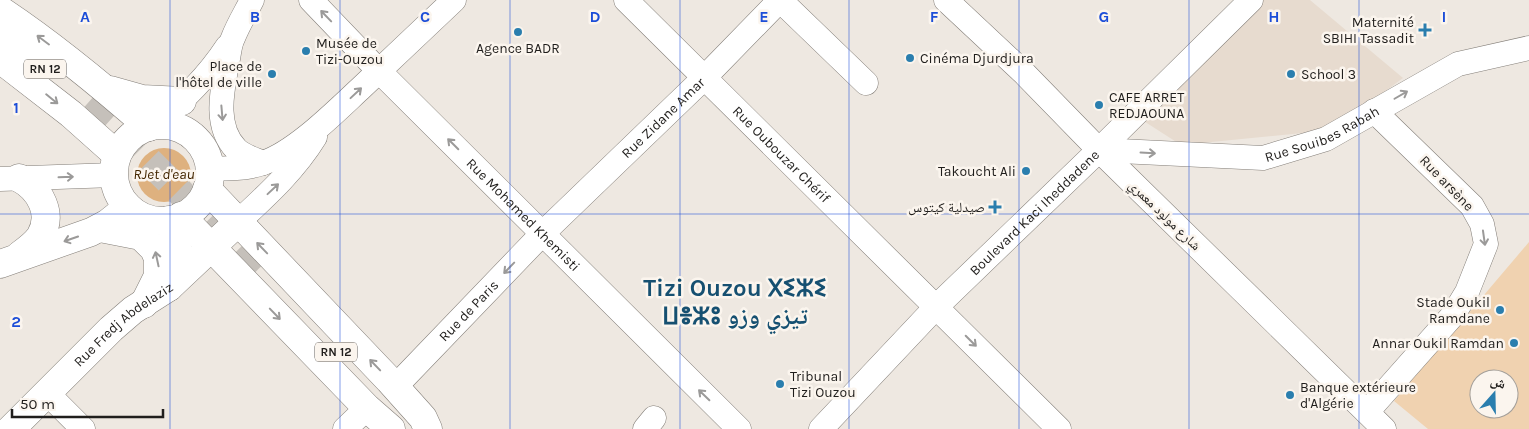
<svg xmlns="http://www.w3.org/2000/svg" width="1529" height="429" font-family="Karla,'Noto Naskh Arabic','Noto Sans Tifinagh',sans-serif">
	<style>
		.built { fill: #e7dbcf }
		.green { fill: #f0d2b0; fill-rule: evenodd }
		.water { fill: #deb17f }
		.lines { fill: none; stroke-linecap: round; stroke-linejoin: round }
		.major-tunnel { stroke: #c5c0ba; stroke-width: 28; stroke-dasharray: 28 14; stroke-linecap: butt }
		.minor-casing { stroke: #837e78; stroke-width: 25 }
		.major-casing { stroke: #837e78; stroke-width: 29 }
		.minor { stroke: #fff; stroke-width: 24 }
		.major { stroke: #fff; stroke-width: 28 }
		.oneway { stroke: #9b9a99 }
		.grid { fill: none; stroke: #1d4ed8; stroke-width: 1; stroke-opacity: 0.55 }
		.poi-dot { fill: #2a7eae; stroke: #fbf5ee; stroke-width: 2 }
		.labels { text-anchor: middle; stroke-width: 5; stroke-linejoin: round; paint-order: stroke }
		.shield { fill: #fbf5ee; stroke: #625e5b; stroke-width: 1 }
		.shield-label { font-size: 12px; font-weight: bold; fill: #201e1c }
		.poi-label { font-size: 14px; fill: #201e1c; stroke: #fbf5ee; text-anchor: end }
		.street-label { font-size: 14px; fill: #201e1c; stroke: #fbf5ee }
		.water-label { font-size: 15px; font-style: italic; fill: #432600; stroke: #fbf5ee }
		.town-label { font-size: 24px; font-weight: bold; fill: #165071; stroke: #fbf5ee }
		.grid-label { font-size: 16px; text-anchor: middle; font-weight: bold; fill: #1d4ed8; stroke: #fbf5ee; stroke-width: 5; stroke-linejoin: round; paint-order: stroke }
	</style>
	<rect width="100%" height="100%" fill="#eee8e1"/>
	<path class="built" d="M 1261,0 L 1310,0 L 1403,78 L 1333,130 L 1181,145 L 1139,118 Z"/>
	<path class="green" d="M 1529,242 L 1529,429 L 1428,429 L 1394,401 ZM 1479,379 L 1509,379 L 1509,409 L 1479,409 Z"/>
	<circle class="water" cx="164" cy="175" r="27"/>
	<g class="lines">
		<path class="major-tunnel" d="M 87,104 L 132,144 L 262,274"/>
		<g class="minor-casing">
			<g id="minor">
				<path d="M 252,0 C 246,12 238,25 233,38 C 229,46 229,56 227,64 C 222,91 214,126 236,149 C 243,156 254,159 263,163"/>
				<path id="s1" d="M 311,0 L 379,71 L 739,429"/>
				<path id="s2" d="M 626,0 L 1059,429"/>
				<path d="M 946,0 L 1023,72 L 1099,150 L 1384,429"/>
				<path d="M 152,126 C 181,103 206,79 227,47"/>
				<path id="s3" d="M 1099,150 L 1263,158 L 1326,139 L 1458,64 L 1529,48"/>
				<path d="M 210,168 C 228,169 245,169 263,163 C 296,152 336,111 362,87 C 393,58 423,29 454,0"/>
				<path d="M 0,179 L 114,175"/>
				<path d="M 238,222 C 266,196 294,171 315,137"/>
				<path id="s4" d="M 395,387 L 543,233 L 704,78 L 780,0 L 866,83"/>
				<path d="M 47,393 L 83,429"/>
				<path d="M 1367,412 L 1453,315 L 1467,292 L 1486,244 L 1482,224 L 1472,206 L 1374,111"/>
				<path d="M 345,429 L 367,408"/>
				<path d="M 645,429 L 654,418"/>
				<path id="s5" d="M 821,429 L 936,307 L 1099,150 L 1251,0"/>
			</g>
		</g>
		<g class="major-casing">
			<g id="major">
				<path d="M 0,10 C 53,45 101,85 149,127"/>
				<path d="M 0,36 L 38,63"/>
				<path d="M 0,59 L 71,114 L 117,155"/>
				<path d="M 110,90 L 142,99 L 182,101"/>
				<circle cx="162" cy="173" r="48"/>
				<path d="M 19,178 C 40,189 54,214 40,237 C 35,244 27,250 20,255"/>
				<path d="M 207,189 L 389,380 L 423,418 L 428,429"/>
				<path d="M 181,216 L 367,408 L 391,429"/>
				<path d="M 100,228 L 141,236 L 154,249 L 158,258 L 158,276 L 144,304"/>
				<path d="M 0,264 L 91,232 L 108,223 L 128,207"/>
				<path d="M 169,287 C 183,258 179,250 169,220"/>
				<path id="s6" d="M 11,429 L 111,329 L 133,310 L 169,287 L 238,222"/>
			</g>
		</g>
		<use href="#minor" class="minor"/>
		<use href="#major" class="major"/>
	</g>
	<defs><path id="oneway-shaft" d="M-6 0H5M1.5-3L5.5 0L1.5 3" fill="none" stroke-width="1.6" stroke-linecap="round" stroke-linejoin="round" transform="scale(1.25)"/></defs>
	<g class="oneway">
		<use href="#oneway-shaft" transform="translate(326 16) rotate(-134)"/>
		<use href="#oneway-shaft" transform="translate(43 40) rotate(-143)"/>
		<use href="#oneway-shaft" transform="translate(356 93) rotate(-43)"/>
		<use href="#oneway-shaft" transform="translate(1401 95) rotate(-30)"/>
		<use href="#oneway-shaft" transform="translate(52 99) rotate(39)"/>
		<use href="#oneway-shaft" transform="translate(222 113) rotate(85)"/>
		<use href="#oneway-shaft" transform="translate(453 144) rotate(-135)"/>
		<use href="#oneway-shaft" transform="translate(1148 153) rotate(3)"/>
		<use href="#oneway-shaft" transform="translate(66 177) rotate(-2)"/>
		<use href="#oneway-shaft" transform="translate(273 189) rotate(-43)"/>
		<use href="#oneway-shaft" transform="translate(1484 238) rotate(82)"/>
		<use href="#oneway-shaft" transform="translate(71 239) rotate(161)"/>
		<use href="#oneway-shaft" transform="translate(262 248) rotate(-134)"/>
		<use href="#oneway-shaft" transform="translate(157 259) rotate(-102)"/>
		<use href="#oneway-shaft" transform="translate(509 268) rotate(134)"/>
		<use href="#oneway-shaft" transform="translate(275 314) rotate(46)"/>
		<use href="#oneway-shaft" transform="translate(971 341) rotate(45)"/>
		<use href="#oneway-shaft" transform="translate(375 365) rotate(-134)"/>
		<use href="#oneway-shaft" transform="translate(704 395) rotate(-136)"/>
	</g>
	<path class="grid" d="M 170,0 L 170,429M 340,0 L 340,429M 510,0 L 510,429M 680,0 L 680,429M 849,0 L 849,429M 1019,0 L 1019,429M 1189,0 L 1189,429M 1359,0 L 1359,429M 0,214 L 1529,214"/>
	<g class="poi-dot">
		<path d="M1422.5 22.5h5v5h5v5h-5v5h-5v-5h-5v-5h5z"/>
		<circle cx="518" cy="32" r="5"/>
		<circle cx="306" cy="51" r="5"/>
		<circle cx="910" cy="58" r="5"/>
		<circle cx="272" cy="74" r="5"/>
		<circle cx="1291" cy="74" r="5"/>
		<circle cx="1099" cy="105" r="5"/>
		<circle cx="1026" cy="171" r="5"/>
		<path d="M992.5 199.5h5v5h5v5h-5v5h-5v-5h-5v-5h5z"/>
		<circle cx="1500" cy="310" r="5"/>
		<circle cx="1514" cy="343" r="5"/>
		<circle cx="780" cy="384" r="5"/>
		<circle cx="1290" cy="395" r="5"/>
	</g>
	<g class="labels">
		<g class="shield">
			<rect x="24" y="59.5" width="42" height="19" rx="4"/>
			<rect x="315" y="342.5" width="42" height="19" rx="4"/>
		</g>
		<g class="shield-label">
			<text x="45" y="73">RN 12</text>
			<text x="336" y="356">RN 12</text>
		</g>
		<g class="poi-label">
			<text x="1414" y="27">Maternité<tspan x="1414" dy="16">SBIHI Tassadit</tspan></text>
			<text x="316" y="48" text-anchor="start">Musée de<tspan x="316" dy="16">Tizi-Ouzou</tspan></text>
			<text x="518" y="53" text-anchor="middle">Agence BADR</text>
			<text x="920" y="63" text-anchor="start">Cinéma Djurdjura</text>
			<text x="262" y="71">Place de<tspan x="262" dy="16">l'hôtel de ville</tspan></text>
			<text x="1301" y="79" text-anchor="start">School 3</text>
			<text x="1109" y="102" text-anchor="start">CAFE ARRET<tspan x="1109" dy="16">REDJAOUNA</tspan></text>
			<text x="1016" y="176">Takoucht Ali</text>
			<text x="985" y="212">صيدلية كيتوس</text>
			<text x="1490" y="307">Stade Oukil<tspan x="1490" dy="16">Ramdane</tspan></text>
			<text x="1504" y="348">Annar Oukil Ramdan</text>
			<text x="790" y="381" text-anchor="start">Tribunal<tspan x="790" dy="16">Tizi Ouzou</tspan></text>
			<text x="1300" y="392" text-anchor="start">Banque extérieure<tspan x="1300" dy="16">d'Algérie</tspan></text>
		</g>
		<g class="street-label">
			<text dy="5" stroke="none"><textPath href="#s4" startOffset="380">Rue Zidane Amar</textPath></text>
			<text dy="5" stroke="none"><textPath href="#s3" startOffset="228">Rue Souibes Rabah</textPath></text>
			<text dy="5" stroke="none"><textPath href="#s2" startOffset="219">Rue Oubouzar Chérif</textPath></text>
			<text transform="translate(1447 183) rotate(46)" y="5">Rue arsène</text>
			<text dy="5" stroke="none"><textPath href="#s5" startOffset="304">Boulevard Kaci Iheddadene</textPath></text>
			<text dy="5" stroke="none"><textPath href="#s1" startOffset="302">Rue Mohamed Khemisti</textPath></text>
			<text transform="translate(1165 215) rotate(44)" y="5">شارع مولود معمري</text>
			<text dy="5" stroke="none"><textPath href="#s4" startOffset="106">Rue de Paris</textPath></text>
			<text dy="5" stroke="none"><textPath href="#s6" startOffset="154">Rue Fredj Abdelaziz</textPath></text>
		</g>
		<g class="water-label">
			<text x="164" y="179">RJet d'eau</text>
		</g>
		<g class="town-label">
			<text x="735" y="296">Tizi Ouzou ⵝⵉⵣⵉ<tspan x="735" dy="28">ⵡⴻⵣⵓ تيزي وزو</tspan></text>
		</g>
	</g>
	<g class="grid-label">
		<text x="85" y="22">A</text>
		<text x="255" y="22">B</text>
		<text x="425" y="22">C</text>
		<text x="595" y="22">D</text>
		<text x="764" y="22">E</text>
		<text x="934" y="22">F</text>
		<text x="1104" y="22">G</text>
		<text x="1274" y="22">H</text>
		<text x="1444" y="22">I</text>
		<text x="16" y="113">1</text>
		<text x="16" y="327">2</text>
	</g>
	<g transform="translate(1494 394) rotate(20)"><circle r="24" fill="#fbf5ee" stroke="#a39f9a"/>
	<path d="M0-4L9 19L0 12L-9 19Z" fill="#2a7eae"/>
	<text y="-8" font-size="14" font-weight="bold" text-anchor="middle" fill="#201e1c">ش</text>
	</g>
	<path d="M12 409v8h151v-8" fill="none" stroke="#201e1c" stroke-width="2.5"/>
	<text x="20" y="409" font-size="15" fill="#201e1c" stroke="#fbf5ee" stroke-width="4" paint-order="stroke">50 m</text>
</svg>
